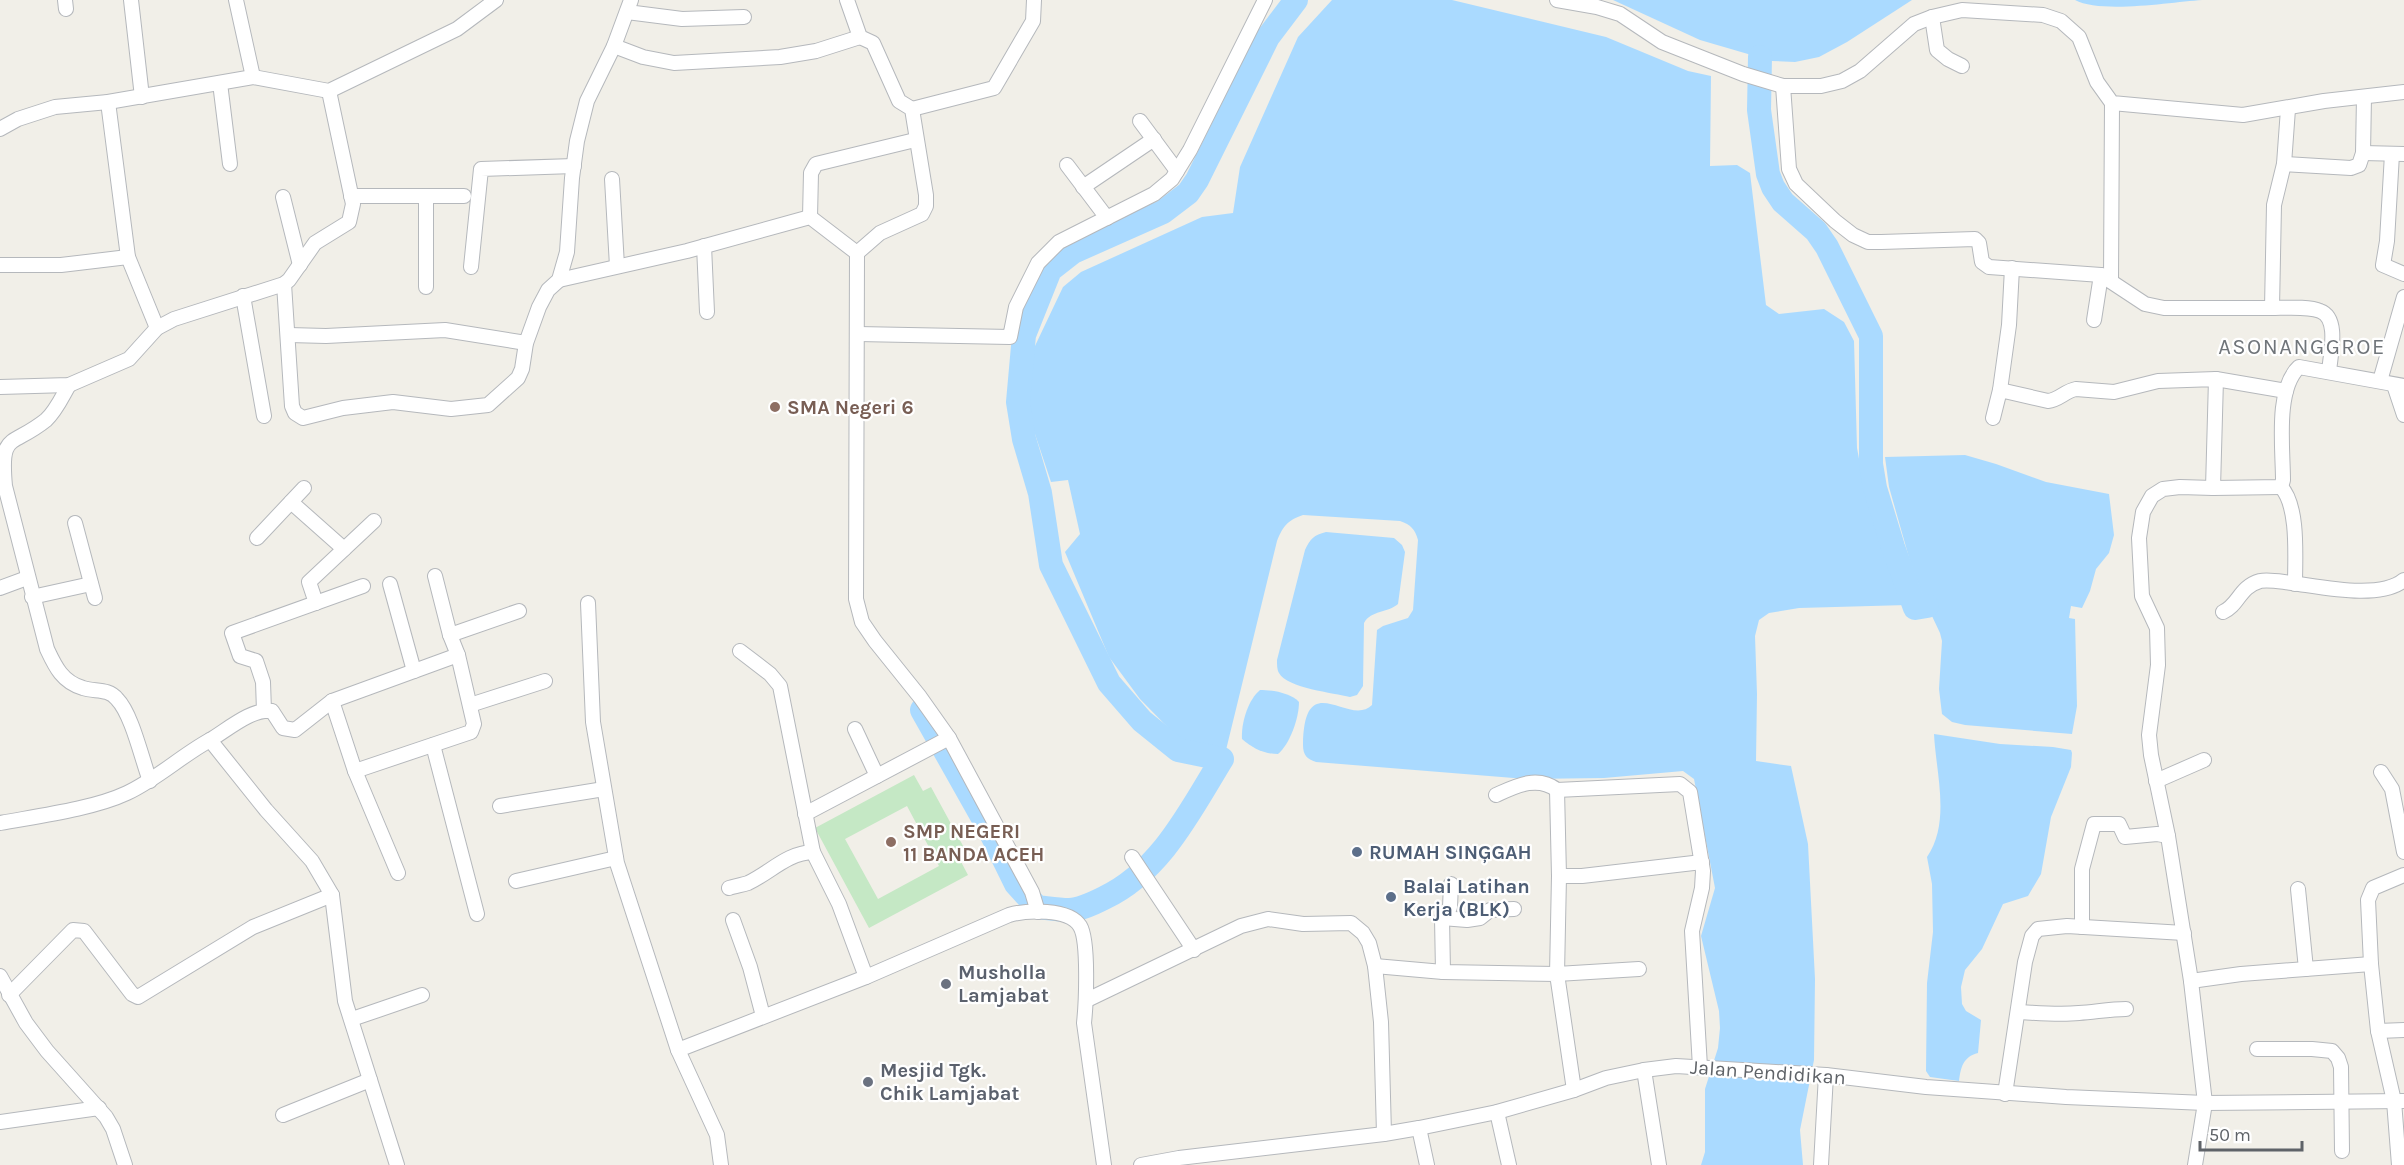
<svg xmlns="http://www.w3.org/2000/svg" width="2404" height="1165" font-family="Karla,sans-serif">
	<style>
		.green { fill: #c5e8c5; fill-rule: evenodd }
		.water { fill: #aadaff }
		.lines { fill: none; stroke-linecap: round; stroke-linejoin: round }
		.river { stroke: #aadaff; stroke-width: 24 }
		.minor-casing { stroke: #b5b8bc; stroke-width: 16 }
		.minor { stroke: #fff; stroke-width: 14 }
		.education-dot { fill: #8d6e63; stroke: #fff; stroke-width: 2 }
		.service-dot { fill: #5c6f8a; stroke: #fff; stroke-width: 2 }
		.worship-dot { fill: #6b7280; stroke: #fff; stroke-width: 2 }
		.labels { text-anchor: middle; stroke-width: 4.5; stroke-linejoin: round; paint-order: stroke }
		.education-label { font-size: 20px; font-weight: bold; fill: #785e54; stroke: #fff; text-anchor: start }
		.service-label { font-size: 20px; font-weight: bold; fill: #4e5e75; stroke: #fff; text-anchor: start }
		.worship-label { font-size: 20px; font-weight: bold; fill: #5b616d; stroke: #fff; text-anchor: start }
		.street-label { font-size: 20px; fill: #5f6368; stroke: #fff }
		.quarter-label { font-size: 22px; letter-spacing: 1.5px; fill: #70757a; stroke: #fff }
	</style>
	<rect width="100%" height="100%" fill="#f1efe8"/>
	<path class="green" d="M 914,775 L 923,791 L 931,787 L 968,855 L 960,860 L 968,875 L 869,928 L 815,828 ZM 907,806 L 939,866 L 878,899 L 845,839 Z"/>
	<g class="water">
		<path d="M 1332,0 L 1452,0 L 1606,37 L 1688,71 L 1711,76 L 1710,166 L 1737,165 L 1750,173 L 1766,305 L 1779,314 L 1824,309 L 1844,322 L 1854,341 L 1857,448 L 1865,491 L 1907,605 L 1799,608 L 1769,613 L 1759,620 L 1755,636 L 1757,694 L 1756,761 L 1791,766 L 1808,844 L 1815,979 L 1814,1060 L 1800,1130 L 1803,1165 L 1701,1165 L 1705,1152 L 1705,1089 L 1718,1048 L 1720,1028 L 1719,1011 L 1701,936 L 1715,888 L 1694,779 L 1683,771 L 1604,778 L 1527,779 L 1316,762 C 1307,759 1303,755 1303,745 C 1304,665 1349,728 1372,705 L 1377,630 L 1383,626 L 1408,618 L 1413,610 L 1418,540 C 1415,529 1411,525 1400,521 L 1303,515 C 1288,520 1283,526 1277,541 L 1226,750 L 1189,749 L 1140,699 L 1109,657 L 1065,552 L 1080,534 L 1068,480 L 1051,482 L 1023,398 L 1025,367 L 1063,287 L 1081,272 L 1202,217 L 1233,213 L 1240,167 L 1298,37 Z"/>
		<path d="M 1613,0 L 1912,0 L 1847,42 L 1819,57 L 1795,62 L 1772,61 L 1700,40 Z"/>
		<path d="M 2075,0 L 2202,0 C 2172,2 2101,14 2075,0 Z"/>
		<path d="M 1965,455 L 1996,464 L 2046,482 L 2109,494 L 2114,535 L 2109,553 L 2096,569 L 2090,591 L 2082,608 L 2071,606 L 2069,618 L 2075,619 L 2077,706 L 2072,734 L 1965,725 L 1952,722 L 1942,714 L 1939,689 L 1942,641 L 1940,633 L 1923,597 L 1910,561 L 1889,487 L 1885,457 Z"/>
		<path d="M 1326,532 L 1394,538 L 1402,545 L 1405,552 L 1398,604 C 1388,613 1371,610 1364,623 L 1363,686 L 1357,695 L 1350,697 C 1334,693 1287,688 1279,673 C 1277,670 1277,664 1277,660 L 1305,550 C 1310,539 1314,535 1326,532 Z"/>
		<path d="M 1260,690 C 1272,690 1291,693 1299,702 C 1299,718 1290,744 1278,754 C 1264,754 1252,748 1242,739 C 1241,723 1248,700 1260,690 Z"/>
		<path d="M 1934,734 L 2000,744 L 2053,747 L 2071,750 L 2072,753 L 2071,767 L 2051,817 L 2041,874 L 2028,896 L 2003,904 L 1982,949 L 1965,970 L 1961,987 L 1962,1004 L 1966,1011 L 1981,1020 L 1978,1053 C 1963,1057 1961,1067 1959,1081 L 1930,1077 L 1926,1071 L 1927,983 L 1933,932 L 1932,884 L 1927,857 C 1951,822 1936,774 1934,734 Z"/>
	</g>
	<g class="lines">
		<g class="river">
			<path d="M 1760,57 L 1759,110 L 1768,174 L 1773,187 L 1783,202 L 1816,231 L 1827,247 L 1871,336 L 1871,464 L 1875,488 L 1893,547 L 1915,608 L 1927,606"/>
			<path d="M 922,710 L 988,827 L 1016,884 L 1037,907 C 1047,908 1058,910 1069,910 C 1080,910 1094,903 1104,898 C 1161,871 1190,811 1222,759 L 1178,750 L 1142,721 L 1109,683 L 1051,565 L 1040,493 L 1024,439 L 1018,402 L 1024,335 L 1050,270 L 1073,252 L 1163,212 L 1188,193 L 1197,180 L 1268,37 L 1296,0"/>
		</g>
		<g class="minor-casing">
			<g id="minor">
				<path d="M 65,0 L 66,9"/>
				<path d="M 131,0 L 142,97"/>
				<path d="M 236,0 L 253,77"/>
				<path d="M 847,0 L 860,37 L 873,43 L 899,101 L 912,109 L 926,195 L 926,206 L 922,214 L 880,233 L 857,253 L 856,599 L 862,622 L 875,641 L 920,697 L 949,738 L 1032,892 L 1038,912"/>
				<path d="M 1557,0 L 1597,7 L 1620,14 L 1662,42 L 1743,74 L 1783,86 L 1821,86 L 1842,81 L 1860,71 L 1914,24 L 1932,17 L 1962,10 L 2043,15 L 2061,21 L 2079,37 L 2097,82 L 2112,103 L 2243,115 L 2324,101 L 2404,92"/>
				<path d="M 627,12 L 682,19 L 744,17"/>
				<path d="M 1932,17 L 1937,50 L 1948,59 L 1962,66"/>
				<path d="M 614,46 L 643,57 L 674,63 L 780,57 L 816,51 L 860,37"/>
				<path d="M 220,83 L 230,164"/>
				<path d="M 1783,86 L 1789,169 L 1796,184 L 1835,221 L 1853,235 L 1868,242 L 1881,242 L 1975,239 L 1979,243 L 1982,262 L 1989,267 L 2101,275 L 2145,304 L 2164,308 L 2272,308 L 2274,205 L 2284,164 L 2288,109"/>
				<path d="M 108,102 L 128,257 L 157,328"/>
				<path d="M 912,109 L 994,88 L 1033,21 L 1034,0"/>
				<path d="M 1140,121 L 1177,171"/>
				<path d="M 0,129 L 18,119 L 55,107 L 108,102 L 253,77 L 329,91 L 457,29 L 496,0"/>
				<path d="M 2363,153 L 2404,154"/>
				<path d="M 2392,154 L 2387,241 L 2383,265 L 2404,274"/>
				<path d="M 2284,164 L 2351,168 L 2359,165 L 2363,153 L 2364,97"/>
				<path d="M 1067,165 L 1107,218"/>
				<path d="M 612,179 L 617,266"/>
				<path d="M 1083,187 L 1154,139"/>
				<path d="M 351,196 L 464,196"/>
				<path d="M 283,197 L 300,265"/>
				<path d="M 810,217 L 811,173 L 816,164 L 915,140"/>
				<path d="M 704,246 L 707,312"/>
				<path d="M 0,265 L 61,265 L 128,257"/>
				<path d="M 471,267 L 481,169 L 574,166"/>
				<path d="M 559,280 L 687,251 L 810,217 L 857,253"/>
				<path d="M 2111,281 L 2112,103"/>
				<path d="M 284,284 L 292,406 L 295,413 L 303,418 L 343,408 L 393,402 L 451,409 L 488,405 L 518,378 L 522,369 L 526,343 L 539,307 L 548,290 L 559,280 L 567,252 L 572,178 L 577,141 L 587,101 L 614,46 L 631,0"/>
				<path d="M 426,287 L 426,196"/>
				<path d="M 243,296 L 264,416"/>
				<path d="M 2272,308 C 2284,308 2309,306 2320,311 C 2340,318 2330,356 2329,372"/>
				<path d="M 2094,320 L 2101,275"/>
				<path d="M 858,334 L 1010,337 L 1016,307 L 1038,263 L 1059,242 L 1154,194 L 1172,179 L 1190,150 L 1265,0"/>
				<path d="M 289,335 L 326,336 L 445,330 L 526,343"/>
				<path d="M 2216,379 L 2286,391"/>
				<path d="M 2380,381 L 2404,297"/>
				<path d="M 69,385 C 62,397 56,411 46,420 C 11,448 0,431 5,486 L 47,649 C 55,666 62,682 83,688 C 95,692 108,688 117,699 C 132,714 142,760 150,781"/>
				<path d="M 2394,385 L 2404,415"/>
				<path d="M 0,387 L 69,385 L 129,359 L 157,328 L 174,319 L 284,284 L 289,280 L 315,243 L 349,222 L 353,204 L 329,91"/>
				<path d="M 2000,390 L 2009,325 L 2012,268"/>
				<path d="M 1993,418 L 2000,390 L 2048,401 C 2059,400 2065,391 2076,389 L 2114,392 L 2158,381 L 2216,379 L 2213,488"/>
				<path d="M 2281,487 C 2299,506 2295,558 2295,584"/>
				<path d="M 291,502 L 344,549"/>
				<path d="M 75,523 L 95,598"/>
				<path d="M 257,538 L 304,488"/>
				<path d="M 390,584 L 414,671"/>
				<path d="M 0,588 L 27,578"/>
				<path d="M 32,597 L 91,584"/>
				<path d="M 316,603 L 309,582 L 374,521"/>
				<path d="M 588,603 L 593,722 L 617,863 L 678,1050"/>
				<path d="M 2223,612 C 2239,605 2239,587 2260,581 C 2269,579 2282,582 2292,583 C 2322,587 2380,600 2404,580"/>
				<path d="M 450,635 L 519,611"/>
				<path d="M 740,651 L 770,674 L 780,686 L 813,852"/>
				<path d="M 332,701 L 355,771 L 471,732 L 474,724 L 458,655"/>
				<path d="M 470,705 L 545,681"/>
				<path d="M 264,711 L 263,682 L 256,661 L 240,656 L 232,633 L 363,586"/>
				<path d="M 855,729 L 877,776"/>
				<path d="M 210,740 C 227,730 252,708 272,711 L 283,728 L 295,730 L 332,701 L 458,655 L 450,635 L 435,576"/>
				<path d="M 433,745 L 477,914"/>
				<path d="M 355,771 L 398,873"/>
				<path d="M 2381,772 L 2392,789 L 2404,852"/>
				<path d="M 2156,781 L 2204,760"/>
				<path d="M 1557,790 L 1559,876 L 1557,974 L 1639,969"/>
				<path d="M 1496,795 C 1516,786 1537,775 1557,790 L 1680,784 L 1690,792 L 1703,871 L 1702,888 L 1692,931 L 1700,1067"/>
				<path d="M 500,806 L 604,789"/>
				<path d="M 805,814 L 949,738"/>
				<path d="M 0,823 C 38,816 93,809 127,793 C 157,779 181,756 210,740 L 266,810 L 312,861 L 332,895 L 345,1001 L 397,1165"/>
				<path d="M 1132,857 L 1194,950"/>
				<path d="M 1559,876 L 1582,876 L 1702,862"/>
				<path d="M 516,881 L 616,858"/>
				<path d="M 729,888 C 735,886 742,885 748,883 C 771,872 787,853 813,852 L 839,904 L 866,977"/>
				<path d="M 2298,889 L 2306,969"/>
				<path d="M 1442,918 L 1467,920 L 1480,918 L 1490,910 L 1514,909"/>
				<path d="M 733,920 L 750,967 L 763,1016"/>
				<path d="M 2082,927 L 2082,869 L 2094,824 L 2119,824 L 2125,837 L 2157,834 L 2168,836"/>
				<path d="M 1375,966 L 1443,972 L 1557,974 L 1574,1090"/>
				<path d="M 1443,972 L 1442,918 L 1447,915 L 1450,907 L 1451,884"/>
				<path d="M 0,976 L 26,1023 L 47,1051 L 106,1117 L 113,1129 L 125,1165"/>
				<path d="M 2191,981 L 2241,974 L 2371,964"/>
				<path d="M 9,995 L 73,930 L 84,931 L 132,994 L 138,997 L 253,927 L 332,895"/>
				<path d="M 1087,1000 L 1241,926 L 1268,919 L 1303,924 L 1351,923 L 1363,933 L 1369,943 L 1375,966 L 1381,1022 L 1384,1134"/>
				<path d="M 2018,1012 C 2039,1013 2059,1015 2079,1013 C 2095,1012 2110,1009 2126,1009"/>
				<path d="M 352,1019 L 422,995"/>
				<path d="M 2378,1031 L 2404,1030"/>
				<path d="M 2257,1049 L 2312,1049 L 2332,1051 L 2338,1058 L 2341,1067 L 2342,1151"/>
				<path d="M 1644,1070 L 1659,1165"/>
				<path d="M 2005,1094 L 2025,962 L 2032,936 L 2038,929 L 2067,926 L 2184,933"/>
				<path d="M 1497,1112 L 1509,1165"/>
				<path d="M 283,1115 L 370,1080"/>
				<path d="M 0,1122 L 99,1108"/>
				<path d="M 1419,1128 L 1427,1165"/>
				<path d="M 721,1165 L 717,1135 L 678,1050 L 866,977 L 1009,915 C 1026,910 1069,908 1080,926 C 1089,941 1086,1004 1084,1023 L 1104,1165"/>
				<path d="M 1141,1165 L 1179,1158 L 1384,1134 L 1419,1128 L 1497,1112 L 1574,1090 L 1606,1078 L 1644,1070 L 1676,1066 L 1826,1075 L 1926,1087 L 2066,1097 L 2205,1103 L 2404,1101"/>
				<path d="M 1821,1165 L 1826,1075"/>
				<path d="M 2195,1165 L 2205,1103 L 2191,981 L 2168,836 L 2151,755 L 2149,735 L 2158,665 L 2157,628 L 2142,596 L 2139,538 L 2143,512 L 2152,496 L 2163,489 L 2180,487 L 2213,488 L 2281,487 L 2283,480 C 2283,449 2275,389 2299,367 L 2404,386"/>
				<path d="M 2399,1165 L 2394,1101 L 2378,1031 L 2371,964 L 2368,900 L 2373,888 L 2404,875"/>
			</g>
		</g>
		<use href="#minor" class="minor"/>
	</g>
	<g class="education-dot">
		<circle cx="775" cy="407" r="6"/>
		<circle cx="891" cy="842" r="6"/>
	</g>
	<g class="service-dot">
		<circle cx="1357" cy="852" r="6"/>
		<circle cx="1391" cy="897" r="6"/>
	</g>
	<g class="worship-dot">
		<circle cx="946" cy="984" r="6"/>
		<circle cx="868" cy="1082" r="6"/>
	</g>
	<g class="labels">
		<g class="education-label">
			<text x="787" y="414">SMA Negeri 6</text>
			<text x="903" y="838">SMP NEGERI<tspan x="903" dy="23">11 BANDA ACEH</tspan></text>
		</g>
		<g class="service-label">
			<text x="1369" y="859">RUMAH SINĢGAH</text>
			<text x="1403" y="893">Balai Latihan<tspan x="1403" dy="23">Kerja (BLK)</tspan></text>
		</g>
		<g class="worship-label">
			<text x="958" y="979">Musholla<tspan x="958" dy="23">Lamjabat</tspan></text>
			<text x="880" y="1077">Mesjid Tgk.<tspan x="880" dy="23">Chik Lamjabat</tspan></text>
		</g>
		<g class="street-label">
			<text transform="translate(1768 1072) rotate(4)" y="7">Jalan Pendidikan</text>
		</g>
		<g class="quarter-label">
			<text x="2302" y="354">ASONANGGROE</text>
		</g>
	</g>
	<path d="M2200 1141v9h102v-9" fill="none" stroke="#5f6368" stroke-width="3"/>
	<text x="2209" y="1141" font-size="18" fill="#5f6368" stroke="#ffffff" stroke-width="4.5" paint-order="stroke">50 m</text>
</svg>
